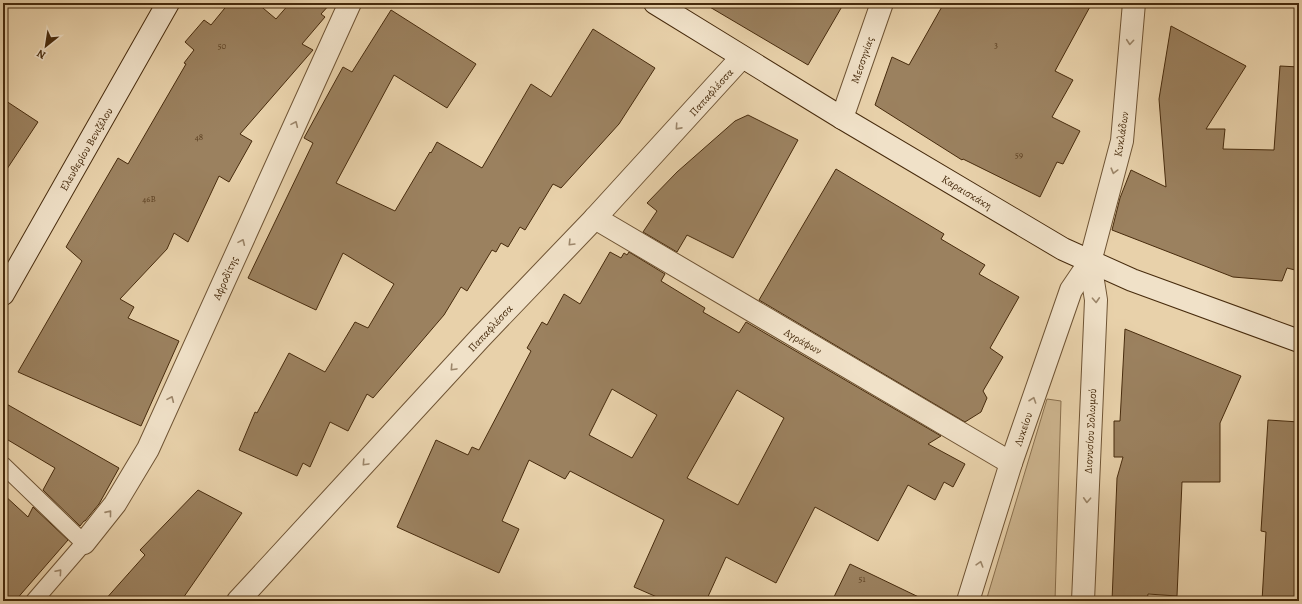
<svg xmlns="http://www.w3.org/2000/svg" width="1302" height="604" font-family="Alegreya,serif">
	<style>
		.green { fill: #cdb58f; stroke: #8a704e }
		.building { fill: #9b815f; stroke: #472b0d; fill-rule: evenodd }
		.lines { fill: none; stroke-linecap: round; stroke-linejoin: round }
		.lane-casing { stroke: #6f5434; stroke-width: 18 }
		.street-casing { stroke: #6f5434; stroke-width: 24 }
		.secondary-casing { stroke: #472b0d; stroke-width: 24 }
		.lane { stroke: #f0e1c8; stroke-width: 16 }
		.street { stroke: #f0e1c8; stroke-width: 22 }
		.secondary { stroke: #f0e1c8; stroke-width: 22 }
		.oneway { stroke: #9c866a }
		.labels { text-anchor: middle; stroke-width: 3; stroke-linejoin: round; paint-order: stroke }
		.number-label { font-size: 9px; fill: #5c4022 }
		.street-label { font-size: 11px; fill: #472b0d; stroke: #f0e1c8 }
	</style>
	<rect width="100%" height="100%" fill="#e8d1aa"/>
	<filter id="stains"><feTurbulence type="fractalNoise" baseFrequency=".005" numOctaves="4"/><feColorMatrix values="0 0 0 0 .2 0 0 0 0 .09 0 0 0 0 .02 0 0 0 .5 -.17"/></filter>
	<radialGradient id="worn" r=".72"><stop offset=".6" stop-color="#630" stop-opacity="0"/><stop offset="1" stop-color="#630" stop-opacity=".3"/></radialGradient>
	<path class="green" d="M 1047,399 L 1061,401 L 1055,601 L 986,601 Z"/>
	<g class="building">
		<path d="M 229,3 L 257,3 L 276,19 L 290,3 L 331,3 L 321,14 L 325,17 L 302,44 L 313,50 L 240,134 L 252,141 L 229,182 L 219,176 L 188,242 L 174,233 L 167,249 L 120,299 L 134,307 L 128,318 L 179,341 L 141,426 L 18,372 L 82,261 L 66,247 L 118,158 L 128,164 L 186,64 L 184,63 L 194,50 L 185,42 L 204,20 L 211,25 Z"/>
		<path d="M 703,3 L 844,3 L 808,65 Z"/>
		<path d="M 944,3 L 1092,3 L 1055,71 L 1073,80 L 1052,117 L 1080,131 L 1063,164 L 1057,162 L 1040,197 L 963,159 L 962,160 L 875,105 L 892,57 L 909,65 Z"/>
		<path d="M 391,10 L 476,64 L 447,108 L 394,75 L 336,183 L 395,211 L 430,152 L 431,153 L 437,142 L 482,168 L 531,84 L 551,97 L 593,29 L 655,68 L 619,124 L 561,188 L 553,184 L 525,230 L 520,227 L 508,247 L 501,243 L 496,252 L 492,250 L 467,291 L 461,287 L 444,315 L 373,398 L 367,394 L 348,431 L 330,422 L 310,467 L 303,463 L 297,476 L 239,450 L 255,412 L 257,413 L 289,353 L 325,372 L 355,322 L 368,328 L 394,284 L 343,253 L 316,310 L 248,278 L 313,143 L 304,138 L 343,67 L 352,72 Z"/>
		<path d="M 1171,26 L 1246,66 L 1206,129 L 1225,129 L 1223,149 L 1274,150 L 1280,66 L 1299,67 L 1299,271 L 1287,268 L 1282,281 L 1233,277 L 1112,230 L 1120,198 L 1131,170 L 1166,187 L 1159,99 Z"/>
		<path d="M 3,99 L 38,122 L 3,175 Z"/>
		<path d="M 748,115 L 798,140 L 733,258 L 687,235 L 677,252 L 643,232 L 657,211 L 647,203 L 677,172 L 735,121 Z"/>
		<path d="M 836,169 L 944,234 L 941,239 L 985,265 L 979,274 L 1019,297 L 990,348 L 1003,357 L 983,391 L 987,398 L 981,412 L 965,422 L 759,300 Z"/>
		<path d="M 610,252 L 621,258 L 624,253 L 627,255 L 629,252 L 665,274 L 661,281 L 705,308 L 703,312 L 739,333 L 746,322 L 941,436 L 928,444 L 965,464 L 953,487 L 944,482 L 935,500 L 908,485 L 878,541 L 815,507 L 776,583 L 726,557 L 706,601 L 666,601 L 634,587 L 664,520 L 570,471 L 565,479 L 529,460 L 502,521 L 519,529 L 499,573 L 397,527 L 436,440 L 468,455 L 472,447 L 479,450 L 531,351 L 527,348 L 542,322 L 547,325 L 564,294 L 580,304 ZM 612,389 L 657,415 L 632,458 L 589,435 ZM 737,390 L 784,418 L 738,505 L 687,478 Z"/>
		<path d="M 1125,329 L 1241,376 L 1220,423 L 1220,482 L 1182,482 L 1177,596 L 1148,594 L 1147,601 L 1112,601 L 1117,478 L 1123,457 L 1114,457 L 1114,421 L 1120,421 Z"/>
		<path d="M 3,402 L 119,468 L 99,504 L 85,521 L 84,521 L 80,526 L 43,490 L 55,468 L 3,437 Z"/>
		<path d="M 1268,420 L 1299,422 L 1299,601 L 1262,601 L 1266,532 L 1261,531 Z"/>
		<path d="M 198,490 L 242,513 L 181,601 L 104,601 L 145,555 L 140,550 Z"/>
		<path d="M 3,494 L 28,517 L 33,507 L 68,540 L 15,601 L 3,601 Z"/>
		<path d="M 850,564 L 927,601 L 832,601 Z"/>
	</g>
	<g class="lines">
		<g class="lane-casing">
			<path id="lane" d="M 3,465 L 84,543 L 34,601"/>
		</g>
		<g class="street-casing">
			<g id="street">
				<path d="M 842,118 L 882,3"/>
				<path d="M 595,218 L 1011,463"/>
				<path d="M 84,543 L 115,504 L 148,449 L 350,3"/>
				<path d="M 238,601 L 480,338 L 595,218 L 742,57"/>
				<path d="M 968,601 L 1011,463 L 1071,290 L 1090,262 L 1122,141 L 1134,3"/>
				<path d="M 1083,601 L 1096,300 L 1090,262"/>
			</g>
		</g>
		<g class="secondary-casing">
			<g id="secondary">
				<path d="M 655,3 L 842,118 L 1063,249 L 1132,280 L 1299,341"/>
				<path d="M 3,294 L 168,3"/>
			</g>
		</g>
		<use href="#lane" class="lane"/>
		<use href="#street" class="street"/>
		<use href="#secondary" class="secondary"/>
	</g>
	<defs><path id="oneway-chevron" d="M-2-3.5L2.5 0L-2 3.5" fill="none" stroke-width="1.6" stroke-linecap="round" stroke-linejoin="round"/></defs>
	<g class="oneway">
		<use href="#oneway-chevron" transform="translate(1130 42) rotate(95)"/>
		<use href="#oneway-chevron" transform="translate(295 124) rotate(-66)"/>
		<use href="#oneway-chevron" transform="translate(678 127) rotate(132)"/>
		<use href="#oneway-chevron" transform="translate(1114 171) rotate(105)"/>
		<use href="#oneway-chevron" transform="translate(242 242) rotate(-66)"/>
		<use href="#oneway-chevron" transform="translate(571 243) rotate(134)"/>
		<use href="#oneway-chevron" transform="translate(1096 300) rotate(87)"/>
		<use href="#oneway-chevron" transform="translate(453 368) rotate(133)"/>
		<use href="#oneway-chevron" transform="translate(171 399) rotate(-66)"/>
		<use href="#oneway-chevron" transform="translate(1033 400) rotate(-71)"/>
		<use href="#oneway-chevron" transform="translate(365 463) rotate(133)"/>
		<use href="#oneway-chevron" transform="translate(1087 500) rotate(93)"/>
		<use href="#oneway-chevron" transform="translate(109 513) rotate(-51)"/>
		<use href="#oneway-chevron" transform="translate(980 564) rotate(-73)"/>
		<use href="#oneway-chevron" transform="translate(59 572) rotate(-49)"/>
	</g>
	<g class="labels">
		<g class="number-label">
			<text x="996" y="48">3</text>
			<text x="222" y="49">50</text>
			<text x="199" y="140">48</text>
			<text x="1019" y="158">59</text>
			<text x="149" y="202">46Β</text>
			<text x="862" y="582">51</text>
		</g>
		<g class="street-label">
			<text transform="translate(862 60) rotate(-71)" y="4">Μεσσηνίας</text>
			<text transform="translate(711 92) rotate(-48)" y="4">Παπαφλέσσα</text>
			<text transform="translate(1121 134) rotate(-81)" y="4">Κυκλάδων</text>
			<text transform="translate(86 149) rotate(-60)" y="4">Ελευθερίου Βενιζέλου</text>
			<text transform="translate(967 192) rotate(31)" y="4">Καραισκάκη</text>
			<text transform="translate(225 278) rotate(-66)" y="4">Αφροδίτης</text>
			<text transform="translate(490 328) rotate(-47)" y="4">Παπαφλέσσα</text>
			<text transform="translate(803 341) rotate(30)" y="4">Αγράφων</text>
			<text transform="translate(1023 429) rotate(-71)" y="4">Λυκείου</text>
			<text transform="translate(1090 431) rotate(-87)" y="4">Διονυσίου Σολωμού</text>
		</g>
	</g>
	<rect width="1302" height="604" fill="none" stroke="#e8d1aa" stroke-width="16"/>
	<rect x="4" y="4" width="1294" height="596" fill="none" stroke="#472b0d" stroke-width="2"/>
	<rect x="8" y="8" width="1286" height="588" fill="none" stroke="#472b0d"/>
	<g transform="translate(46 46) rotate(210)" stroke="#f0e1c8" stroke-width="3" paint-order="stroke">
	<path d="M0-3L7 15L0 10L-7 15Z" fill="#472b0d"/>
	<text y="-6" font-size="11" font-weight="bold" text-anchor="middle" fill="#472b0d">N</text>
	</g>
	<rect width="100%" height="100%" filter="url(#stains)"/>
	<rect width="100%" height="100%" fill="url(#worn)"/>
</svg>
